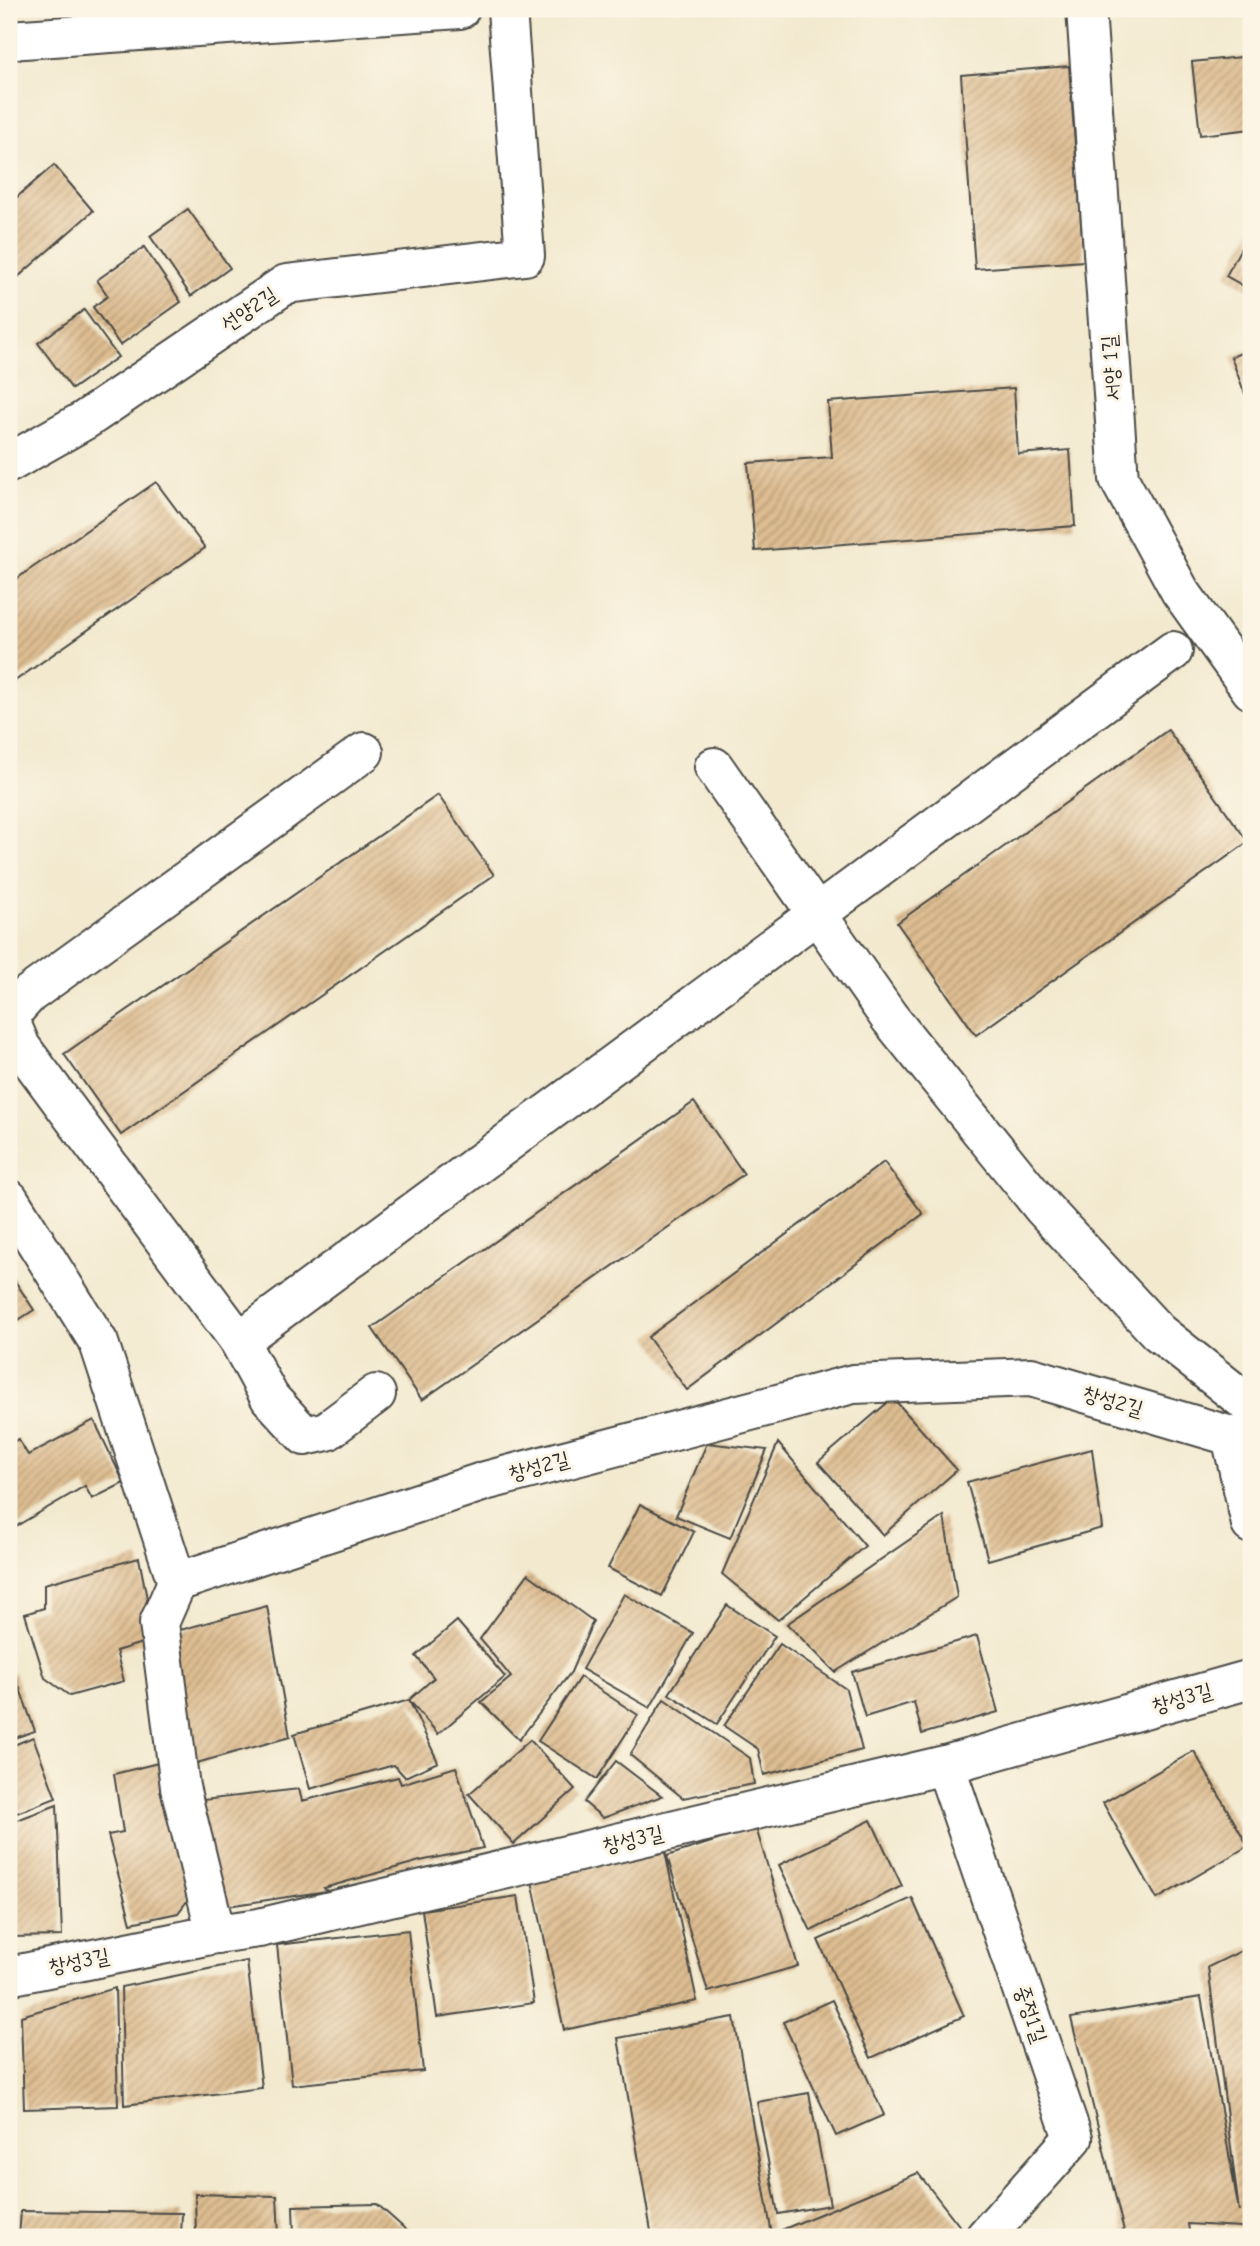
<svg xmlns="http://www.w3.org/2000/svg" width="1260" height="2246" font-family="'Comic Neue','Poor Story',sans-serif">
	<style>
		.building { fill: url(#building-hatch) }
		.lines { fill: none; stroke-linecap: round; stroke-linejoin: round }
		.minor-casing { stroke: #494844; stroke-width: 42 }
		.minor { stroke: #fff; stroke-width: 38 }
		.labels { text-anchor: middle; stroke-width: 6; stroke-linejoin: round; paint-order: stroke }
		.street-label { font-size: 21px; fill: #2b2b2b; stroke: #fcf5e5 }
	</style>
	<defs>
		<pattern id="building-hatch" width="6" height="6" patternUnits="userSpaceOnUse" patternTransform="scale(1.75)"><rect width="6" height="6" fill="#debd91"/><path d="M-1 1l2-2M0 6l6-6M5 7l2-2" fill="none" stroke="#b49a77"/></pattern>
	</defs>
	<rect width="100%" height="100%" fill="#fcf5e5"/>
	<filter id="ink" filterUnits="userSpaceOnUse"><feTurbulence type="fractalNoise" baseFrequency=".0143" numOctaves="2"/><feDisplacementMap in="SourceGraphic" scale="14" xChannelSelector="R" yChannelSelector="G"/><feConvolveMatrix kernelMatrix="1 2 1 2 8 2 1 2 1" color-interpolation-filters="sRGB"/></filter>
	<filter id="wash" filterUnits="userSpaceOnUse"><feTurbulence type="fractalNoise" baseFrequency=".00686" numOctaves="4" result="noise"/><feDisplacementMap in="SourceGraphic" scale="28" xChannelSelector="R" yChannelSelector="G"/><feGaussianBlur stdDeviation="1.57" result="paint"/><feColorMatrix in="noise" values="0 0 0 0 0 0 0 0 0 0 0 0 0 0 0 0 0 1.4 0 .05"/><feComposite in="paint" operator="in"/></filter>
	<g filter="url(#wash)">
		<rect width="100%" height="100%" fill="#f2e9cf"/>
		<g id="blocks">
			<g class="building">
				<path d="M 1251,56 L 1251,129 L 1200,135 L 1192,62 Z"/>
				<path d="M 1069,66 L 1084,261 L 975,269 L 961,75 Z"/>
				<path d="M 54,165 L 93,211 L 9,285 L 9,204 Z"/>
				<path d="M 188,209 L 230,268 L 191,296 L 150,236 Z"/>
				<path d="M 1251,229 L 1251,290 L 1226,276 Z"/>
				<path d="M 144,247 L 181,302 L 120,345 L 93,307 L 108,296 L 97,280 Z"/>
				<path d="M 84,310 L 118,357 L 72,389 L 38,343 Z"/>
				<path d="M 1251,349 L 1251,410 L 1231,357 Z"/>
				<path d="M 1014,388 L 1018,454 L 1070,450 L 1075,526 L 755,551 L 748,463 L 832,457 L 828,402 Z"/>
				<path d="M 156,482 L 205,548 L 9,685 L 9,584 Z"/>
				<path d="M 1168,730 L 1248,842 L 976,1035 L 897,923 Z"/>
				<path d="M 438,795 L 494,875 L 121,1135 L 64,1054 Z"/>
				<path d="M 694,1102 L 744,1174 L 422,1400 L 372,1328 Z"/>
				<path d="M 884,1162 L 923,1214 L 687,1390 L 648,1337 Z"/>
				<path d="M 9,1272 L 34,1310 L 9,1326 Z"/>
				<path d="M 893,1398 L 957,1470 L 883,1535 L 818,1462 Z"/>
				<path d="M 94,1420 L 124,1483 L 92,1499 L 85,1486 L 13,1528 L 9,1521 L 9,1445 L 18,1439 L 28,1455 Z"/>
				<path d="M 707,1443 L 767,1450 L 730,1538 L 676,1516 Z"/>
				<path d="M 778,1443 L 865,1546 L 778,1620 L 722,1574 Z"/>
				<path d="M 1092,1449 L 1102,1528 L 988,1560 L 967,1482 Z"/>
				<path d="M 640,1504 L 694,1532 L 662,1596 L 608,1568 Z"/>
				<path d="M 944,1516 L 957,1597 L 835,1672 L 787,1624 Z"/>
				<path d="M 139,1558 L 155,1639 L 116,1651 L 124,1681 L 70,1696 L 45,1678 L 25,1614 L 44,1608 L 44,1584 Z"/>
				<path d="M 528,1574 L 593,1621 L 571,1672 L 519,1740 L 481,1702 L 511,1677 L 480,1639 Z"/>
				<path d="M 624,1594 L 693,1633 L 650,1708 L 582,1669 Z"/>
				<path d="M 727,1605 L 775,1636 L 717,1724 L 669,1694 Z"/>
				<path d="M 267,1606 L 290,1737 L 193,1764 L 166,1634 Z"/>
				<path d="M 457,1621 L 505,1677 L 438,1734 L 409,1700 L 438,1762 L 405,1777 L 394,1765 L 310,1789 L 294,1734 L 409,1700 L 434,1678 L 416,1656 Z"/>
				<path d="M 977,1636 L 998,1712 L 922,1734 L 914,1702 L 865,1717 L 852,1672 Z"/>
				<path d="M 780,1644 L 846,1689 L 862,1750 L 764,1775 L 758,1749 L 724,1726 Z"/>
				<path d="M 14,1672 L 35,1731 L 9,1740 L 9,1674 Z"/>
				<path d="M 580,1677 L 638,1715 L 597,1779 L 538,1741 Z"/>
				<path d="M 664,1699 L 750,1758 L 754,1784 L 683,1798 L 630,1755 Z"/>
				<path d="M 33,1737 L 56,1798 L 9,1816 L 9,1747 Z"/>
				<path d="M 530,1740 L 575,1789 L 514,1844 L 469,1794 Z"/>
				<path d="M 1194,1751 L 1248,1846 L 1157,1899 L 1103,1803 Z"/>
				<path d="M 616,1761 L 662,1796 L 603,1818 L 584,1802 Z"/>
				<path d="M 162,1762 L 196,1889 L 178,1913 L 131,1923 L 108,1835 L 123,1832 L 114,1774 Z"/>
				<path d="M 456,1767 L 483,1848 L 420,1861 L 324,1888 L 327,1891 L 222,1907 L 194,1801 L 299,1789 L 302,1801 L 398,1777 L 401,1784 Z"/>
				<path d="M 57,1805 L 62,1936 L 9,1937 L 9,1823 Z"/>
				<path d="M 871,1820 L 902,1886 L 811,1931 L 779,1865 Z"/>
				<path d="M 756,1828 L 798,1966 L 708,1992 L 667,1856 Z"/>
				<path d="M 665,1852 L 697,2001 L 564,2030 L 532,1881 Z"/>
				<path d="M 518,1896 L 534,2003 L 437,2017 L 422,1910 Z"/>
				<path d="M 912,1898 L 964,2016 L 871,2058 L 818,1940 Z"/>
				<path d="M 408,1930 L 423,2071 L 292,2085 L 277,1945 Z"/>
				<path d="M 1251,1946 L 1251,2234 L 1241,2227 L 1188,2224 L 1190,2237 L 1107,2237 L 1124,2231 L 1071,2018 L 1201,1997 L 1239,2211 L 1208,1967 Z"/>
				<path d="M 247,1961 L 262,2088 L 124,2105 L 121,1987 Z"/>
				<path d="M 115,1988 L 118,2106 L 24,2109 L 21,2016 Z"/>
				<path d="M 832,2000 L 884,2115 L 836,2136 L 783,2022 Z"/>
				<path d="M 734,2017 L 772,2235 L 758,2237 L 652,2237 L 618,2038 Z"/>
				<path d="M 809,2093 L 830,2205 L 778,2214 L 757,2102 Z"/>
				<path d="M 918,2173 L 961,2228 L 953,2237 L 772,2237 L 772,2234 Z"/>
				<path d="M 195,2194 L 277,2196 L 279,2237 L 196,2237 Z"/>
				<path d="M 377,2204 L 414,2237 L 294,2237 L 293,2206 Z"/>
				<path d="M 21,2211 L 182,2213 L 181,2237 L 19,2237 Z"/>
			</g>
		</g>
	</g>
	<g filter="url(#ink)">
		<use href="#blocks" fill-opacity="0" stroke="#494844" stroke-width="2"/>
		<g class="lines">
			<g class="minor-casing">
				<g id="minor">
					<path d="M 1086,9 L 1119,479 L 1180,591 L 1251,690"/>
					<path d="M 9,40 L 460,9"/>
					<path d="M 9,463 L 85,420 L 286,284 L 525,256 L 507,9"/>
					<path d="M 714,767 L 889,1017 L 1043,1208 L 1158,1332 L 1251,1406"/>
					<path d="M 9,1016 L 29,994 L 364,752"/>
					<path d="M 9,1018 L 21,1047 L 239,1341 L 270,1398 L 305,1436 L 327,1431 L 376,1394"/>
					<path d="M 9,1199 L 99,1343 L 177,1582 L 485,1481 L 853,1384 L 1031,1377 L 1231,1436 L 1251,1524"/>
					<path d="M 239,1341 L 1173,651"/>
					<path d="M 177,1582 L 159,1623 L 180,1787 L 216,1934"/>
					<path d="M 945,1765 L 1073,2138 L 985,2237"/>
					<path d="M 9,1976 L 216,1934 L 259,1928 L 945,1765 L 1251,1679"/>
				</g>
			</g>
			<use href="#minor" class="minor"/>
		</g>
	</g>
	<g class="labels">
		<g class="street-label">
			<text transform="translate(249 309) rotate(-34)" y="7">선양2길</text>
			<text transform="translate(1111 368) rotate(-94)" y="7">서양 1길</text>
			<text transform="translate(1113 1401) rotate(16)" y="7">창성2길</text>
			<text transform="translate(539 1466) rotate(-15)" y="7">창성2길</text>
			<text transform="translate(1182 1698) rotate(-16)" y="7">창성3길</text>
			<text transform="translate(633 1839) rotate(-13)" y="7">창성3길</text>
			<text transform="translate(79 1961) rotate(-11)" y="7">창성3길</text>
			<text transform="translate(1031 2014) rotate(71)" y="7">중정1길</text>
		</g>
	</g>
	<rect width="1260" height="2246" fill="none" stroke="#fcf5e5" stroke-width="35"/>
</svg>
